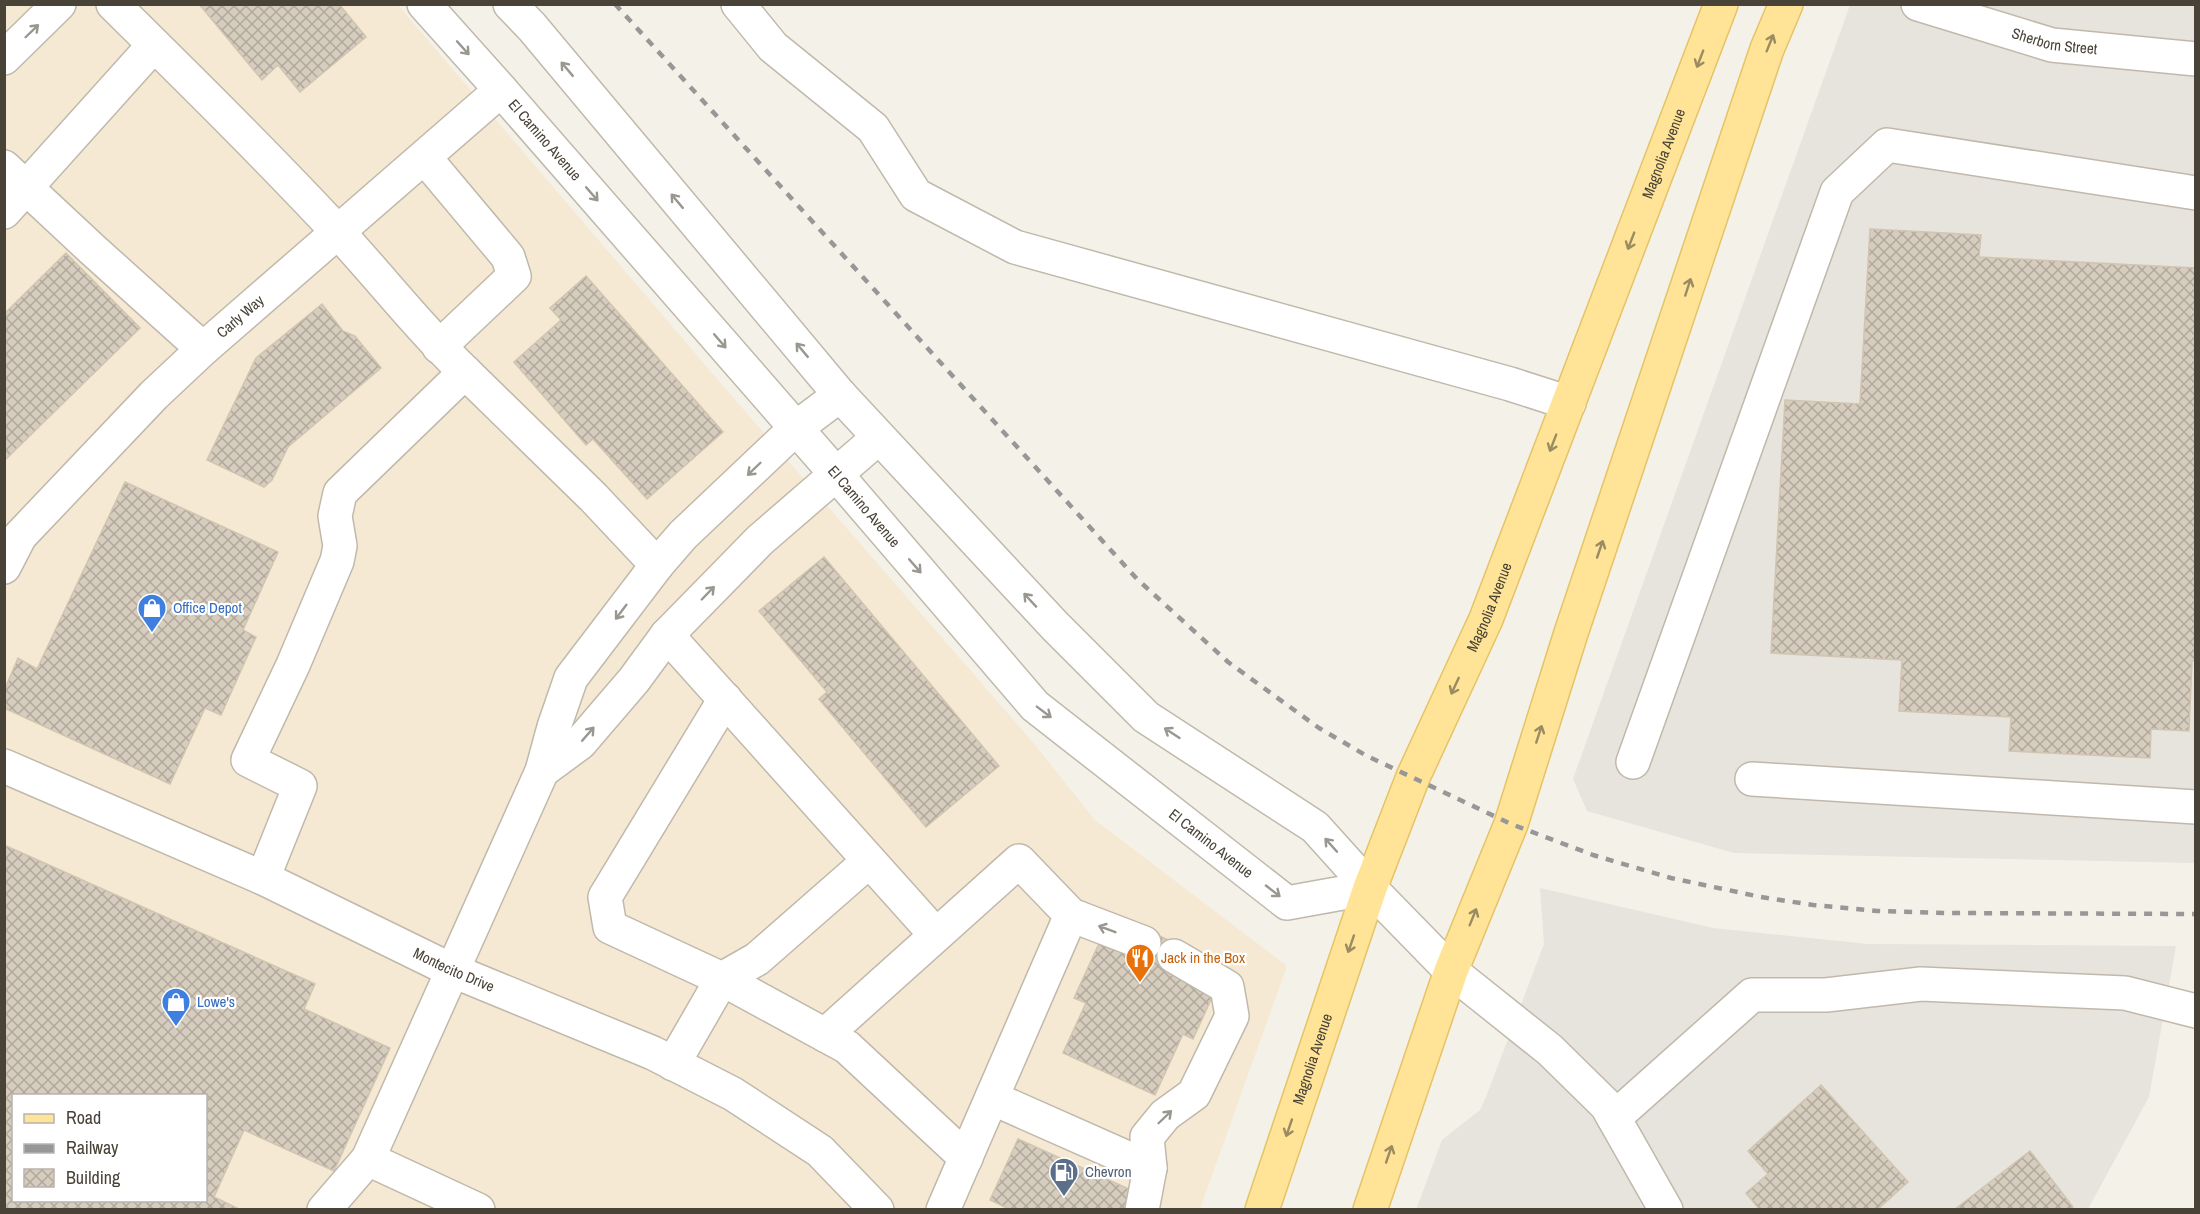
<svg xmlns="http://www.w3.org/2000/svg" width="2200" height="1214" font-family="'Archivo Narrow',sans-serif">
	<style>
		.commercial { fill: #f6e9d4; fill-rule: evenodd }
		.industrial { fill: #e7e3dd }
		.building { fill: url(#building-cross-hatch); stroke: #d1c5b1; stroke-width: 1.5; fill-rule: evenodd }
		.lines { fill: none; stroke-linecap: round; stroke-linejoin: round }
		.minor-casing { stroke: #c0b9ab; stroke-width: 36 }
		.major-casing { stroke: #e5c366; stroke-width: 36 }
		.minor { stroke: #fff; stroke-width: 33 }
		.major { stroke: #ffe497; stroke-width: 33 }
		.rail { stroke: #979797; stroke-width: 4.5; stroke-dasharray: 8 8; stroke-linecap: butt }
		.oneway { stroke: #9a9791 }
		.oneway2 { stroke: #9a8b62 }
		.labels { text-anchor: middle; stroke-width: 4.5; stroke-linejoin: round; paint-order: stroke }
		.street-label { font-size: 15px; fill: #484237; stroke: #fff }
		.shop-label { font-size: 15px; fill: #366cbe; stroke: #fff; text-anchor: start }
		.food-label { font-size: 15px; fill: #c56008; stroke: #fff; text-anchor: start }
		.service-label { font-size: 15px; fill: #4e5e75; stroke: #fff; text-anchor: start }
	</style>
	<defs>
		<pattern id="building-cross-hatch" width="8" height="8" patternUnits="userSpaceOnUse" patternTransform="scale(1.5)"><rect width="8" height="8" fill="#d6cdbe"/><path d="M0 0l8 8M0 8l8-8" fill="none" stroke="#b0a89b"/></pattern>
	</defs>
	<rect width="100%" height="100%" fill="#f4f1e8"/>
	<path class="commercial" d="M 5,5 L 398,5 L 724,387 L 1031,740 L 1095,820 L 1287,966 L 1200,1209 L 5,1210 ZM 14,1096 L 206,1096 L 206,1200 L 14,1200 Z"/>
	<g class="industrial">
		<path d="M 1850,5 L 2195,5 L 2195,863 L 1734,853 L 1587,811 L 1573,779 Z"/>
		<path d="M 1540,888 L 1713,928 L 1868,944 L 2176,946 L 2149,1097 L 2088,1209 L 1416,1210 L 1442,1140 L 1480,1110 L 1486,1097 L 1544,944 Z"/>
	</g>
	<g class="building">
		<path d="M 199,4 L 339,4 L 366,37 L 300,92 L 278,65 L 262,80 Z"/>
		<path d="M 1870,229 L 1981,235 L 1979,257 L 2196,268 L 2196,661 L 2192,661 L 2189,731 L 2151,729 L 2150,758 L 2009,751 L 2011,717 L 1899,711 L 1902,660 L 1771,653 L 1785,400 L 1860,404 Z"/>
		<path d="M 66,253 L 140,328 L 4,461 L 4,314 Z"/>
		<path d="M 586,276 L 723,432 L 647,499 L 593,439 L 586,445 L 514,362 L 561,320 L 550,308 Z"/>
		<path d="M 322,304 L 343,331 L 355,336 L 381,368 L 288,447 L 272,480 L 264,487 L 207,460 L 256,358 Z"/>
		<path d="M 125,482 L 278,552 L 243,630 L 256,637 L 221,715 L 205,708 L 170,784 L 4,708 L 4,691 L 18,658 L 37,669 Z"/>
		<path d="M 824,557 L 999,766 L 926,827 L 819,699 L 827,692 L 759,611 Z"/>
		<path d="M 4,845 L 315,984 L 304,1009 L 390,1048 L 334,1171 L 244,1130 L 214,1197 L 241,1210 L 4,1210 ZM 14,1096 L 206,1096 L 206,1200 L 14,1200 Z"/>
		<path d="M 1149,931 L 1179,945 L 1167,972 L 1214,993 L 1193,1039 L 1183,1034 L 1155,1095 L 1063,1053 L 1086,1003 L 1074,998 L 1102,937 Z"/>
		<path d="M 1821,1085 L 1908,1182 L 1877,1210 L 1760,1210 L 1746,1193 L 1768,1174 L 1748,1151 Z"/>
		<path d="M 1018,1139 L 1138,1193 L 1130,1210 L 1011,1210 L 990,1200 Z"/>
		<path d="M 2030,1151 L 2073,1207 L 2069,1210 L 1954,1210 Z"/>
	</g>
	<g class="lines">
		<g class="minor-casing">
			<g id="minor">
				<path d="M 113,4 C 189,79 264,153 337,231 C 380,277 419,328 465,372 L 340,493 L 335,516 L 340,546 L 337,561 L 293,665 L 248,760 L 300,786 L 263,878"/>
				<path id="s1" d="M 424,4 L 501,90 L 836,474 L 1035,706 L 1287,903 L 1370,888"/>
				<path d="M 510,4 L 532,27 L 840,395 L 1055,626 L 1146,717 L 1315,827 L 1370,888 L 1451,971 L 1550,1050 L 1607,1106 L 1666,1210"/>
				<path d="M 738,4 L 773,47 L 873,128 L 916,195 L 1015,247 L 1510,384 L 1569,403"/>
				<path id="s2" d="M 1918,4 L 2052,45 L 2196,59"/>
				<path d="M 4,58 L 59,4"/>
				<path d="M 425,158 L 508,257 L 514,276 L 439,347"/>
				<path d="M 4,167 L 93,250 L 203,349"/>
				<path d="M 4,212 L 154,45"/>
				<path d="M 465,372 L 593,497 L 657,565"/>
				<path id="s3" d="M 4,567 L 20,536 L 154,395 L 203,349 L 501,90"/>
				<path d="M 667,635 L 936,935"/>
				<path d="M 725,699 L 605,897 L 610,927 L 722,979 L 847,1047 L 966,1158"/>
				<path d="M 1633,762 L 1837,192 L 1887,145 L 2196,193"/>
				<path id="s4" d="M 4,766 L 263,878 L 451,970 L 653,1053 L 733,1094 L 820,1151 L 877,1210"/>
				<path d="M 542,771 L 580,743 L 634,680 L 667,635 L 760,540 L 878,438"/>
				<path d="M 1752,779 L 2196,807"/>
				<path d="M 825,1035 L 1019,861 L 1071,915 L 1144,943"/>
				<path d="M 673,1064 L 722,979 L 757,959 L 869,861"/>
				<path d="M 992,1098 L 1150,1168 L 1142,1210"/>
				<path d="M 1614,1118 L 1752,995 L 1826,995 L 1921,984 L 2125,993 L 2196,1011"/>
				<path d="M 368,1159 L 478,1210"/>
				<path d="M 1150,1168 L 1147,1137 L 1165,1115 L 1194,1094 L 1232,1016 L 1227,987 L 1174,956"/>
				<path d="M 324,1210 L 368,1159 L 542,771 L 554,727 L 571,678 L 657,565 L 683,535 L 796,428 L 840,395"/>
				<path d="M 943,1210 L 1071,915"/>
			</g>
		</g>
		<g class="major-casing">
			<g id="major">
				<path id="s5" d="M 1262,1210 L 1370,888 L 1413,777 L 1486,619 L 1721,4"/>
				<path d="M 1370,1210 L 1451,971 L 1511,824 L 1571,633 L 1767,49 L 1786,4"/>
			</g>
		</g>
		<use href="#minor" class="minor"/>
		<use href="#major" class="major"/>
		<path class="rail" d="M 615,4 L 1137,579 L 1228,662 L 1319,728 L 1367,756 L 1511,824 L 1593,855 L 1671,878 L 1761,897 L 1813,905 L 1877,911 L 1948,913 L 2196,914"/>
	</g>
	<defs><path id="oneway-shaft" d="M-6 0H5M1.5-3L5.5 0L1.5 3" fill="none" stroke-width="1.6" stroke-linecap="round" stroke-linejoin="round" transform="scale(1.5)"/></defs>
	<g class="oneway">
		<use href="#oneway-shaft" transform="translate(32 31) rotate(-44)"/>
		<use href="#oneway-shaft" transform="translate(463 48) rotate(48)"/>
		<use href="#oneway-shaft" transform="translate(567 69) rotate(-130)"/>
		<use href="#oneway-shaft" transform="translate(592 194) rotate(49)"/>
		<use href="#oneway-shaft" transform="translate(677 201) rotate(-130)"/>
		<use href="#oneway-shaft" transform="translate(720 341) rotate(49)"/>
		<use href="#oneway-shaft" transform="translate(802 350) rotate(-130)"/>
		<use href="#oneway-shaft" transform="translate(754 469) rotate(136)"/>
		<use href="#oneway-shaft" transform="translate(915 566) rotate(49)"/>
		<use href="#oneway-shaft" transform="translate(708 593) rotate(-46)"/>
		<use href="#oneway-shaft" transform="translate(1030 600) rotate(-133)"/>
		<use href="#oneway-shaft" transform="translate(621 612) rotate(127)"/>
		<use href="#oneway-shaft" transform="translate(1044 712) rotate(37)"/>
		<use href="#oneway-shaft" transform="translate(1172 733) rotate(-147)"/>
		<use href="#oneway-shaft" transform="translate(588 734) rotate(-49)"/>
		<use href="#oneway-shaft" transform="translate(1331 845) rotate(-132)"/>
		<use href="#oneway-shaft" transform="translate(1273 891) rotate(38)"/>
		<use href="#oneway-shaft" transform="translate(1107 929) rotate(-159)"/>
		<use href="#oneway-shaft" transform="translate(1165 1117) rotate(-44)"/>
	</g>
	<g class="oneway2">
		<use href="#oneway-shaft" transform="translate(1770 43) rotate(-68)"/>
		<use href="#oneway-shaft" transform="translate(1700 59) rotate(111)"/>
		<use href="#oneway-shaft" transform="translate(1631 241) rotate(111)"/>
		<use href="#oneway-shaft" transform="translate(1688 287) rotate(-72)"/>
		<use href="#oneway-shaft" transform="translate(1553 443) rotate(111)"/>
		<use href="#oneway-shaft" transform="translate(1600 549) rotate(-71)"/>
		<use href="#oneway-shaft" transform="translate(1455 686) rotate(115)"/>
		<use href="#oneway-shaft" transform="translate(1539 734) rotate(-72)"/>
		<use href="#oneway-shaft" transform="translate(1473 917) rotate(-68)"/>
		<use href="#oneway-shaft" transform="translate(1351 944) rotate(109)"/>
		<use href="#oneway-shaft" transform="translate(1289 1128) rotate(109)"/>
		<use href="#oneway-shaft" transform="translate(1389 1154) rotate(-71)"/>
	</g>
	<defs>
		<g id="shop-pin" transform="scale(1.5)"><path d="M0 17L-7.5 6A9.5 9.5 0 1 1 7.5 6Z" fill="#3f7fe0" stroke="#fff"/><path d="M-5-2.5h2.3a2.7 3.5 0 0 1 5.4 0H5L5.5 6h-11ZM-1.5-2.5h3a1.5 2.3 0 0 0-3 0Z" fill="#fff"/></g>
		<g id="restaurant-pin" transform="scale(1.5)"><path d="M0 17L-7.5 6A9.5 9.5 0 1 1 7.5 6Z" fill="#e8710a" stroke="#fff"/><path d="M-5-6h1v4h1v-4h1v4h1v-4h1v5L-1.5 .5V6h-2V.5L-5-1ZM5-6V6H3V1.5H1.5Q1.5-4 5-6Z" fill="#fff"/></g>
		<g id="fuel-pin" transform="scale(1.5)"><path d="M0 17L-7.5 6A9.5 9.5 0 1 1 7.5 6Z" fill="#5c6f8a" stroke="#fff"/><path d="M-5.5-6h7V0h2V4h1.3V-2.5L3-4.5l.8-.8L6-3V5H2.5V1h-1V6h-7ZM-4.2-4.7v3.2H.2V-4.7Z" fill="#fff"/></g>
	</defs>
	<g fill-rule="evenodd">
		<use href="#shop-pin" x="152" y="608"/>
		<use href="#restaurant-pin" x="1140" y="958"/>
		<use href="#shop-pin" x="176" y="1002"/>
		<use href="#fuel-pin" x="1064" y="1172"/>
	</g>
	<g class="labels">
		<g class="street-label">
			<text dy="5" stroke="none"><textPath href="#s2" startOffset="142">Sherborn Street</textPath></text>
			<text dy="5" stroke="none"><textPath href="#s1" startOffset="182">El Camino Avenue</textPath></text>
			<text dy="5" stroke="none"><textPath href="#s5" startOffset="1131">Magnolia Avenue</textPath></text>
			<text dy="5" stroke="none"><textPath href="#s3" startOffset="346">Carly Way</textPath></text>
			<text dy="5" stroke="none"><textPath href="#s1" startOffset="668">El Camino Avenue</textPath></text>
			<text dy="5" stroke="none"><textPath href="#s5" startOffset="645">Magnolia Avenue</textPath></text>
			<text dy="5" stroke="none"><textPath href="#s1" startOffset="1154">El Camino Avenue</textPath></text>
			<text dy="5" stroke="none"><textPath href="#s4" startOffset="494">Montecito Drive</textPath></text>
			<text dy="5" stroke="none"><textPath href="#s5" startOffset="159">Magnolia Avenue</textPath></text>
		</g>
		<g class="shop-label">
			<text x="173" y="613">Office Depot</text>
			<text x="197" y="1007">Lowe's</text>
		</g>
		<g class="food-label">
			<text x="1161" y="963">Jack in the Box</text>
		</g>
		<g class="service-label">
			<text x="1085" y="1177">Chevron</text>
		</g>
	</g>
	<rect width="2200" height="1214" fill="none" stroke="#484237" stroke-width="12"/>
	<rect x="12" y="1094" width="195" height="108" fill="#ffffff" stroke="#b6b3af" stroke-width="1.5"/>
	<rect x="24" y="1114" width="30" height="9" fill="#ffe497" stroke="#b6b3af" stroke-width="1.5"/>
	<text x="66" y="1124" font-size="18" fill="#484237">Road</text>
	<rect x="24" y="1144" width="30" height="9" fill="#979797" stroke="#b6b3af" stroke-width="1.5"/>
	<text x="66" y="1154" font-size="18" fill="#484237">Railway</text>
	<rect x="24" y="1169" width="30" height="18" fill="url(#building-cross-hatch)" stroke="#b6b3af" stroke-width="1.5"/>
	<text x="66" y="1184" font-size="18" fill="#484237">Building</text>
</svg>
